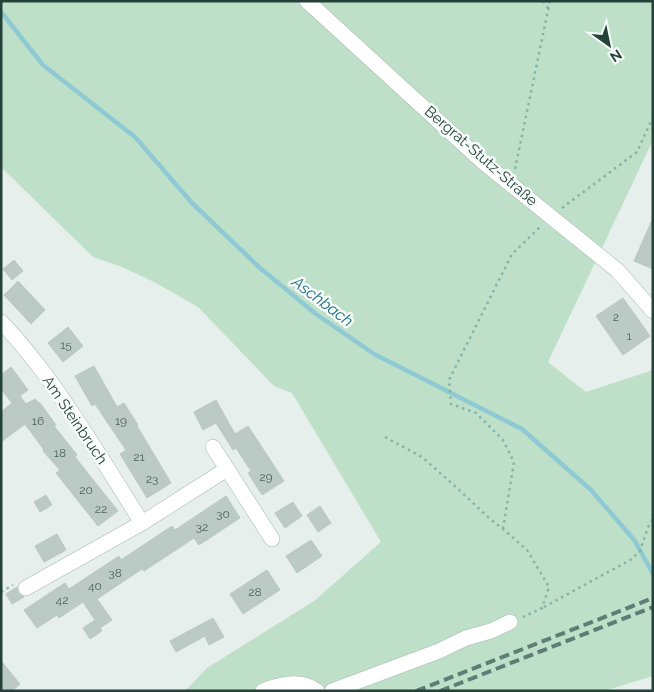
<svg xmlns="http://www.w3.org/2000/svg" width="654" height="692" font-family="Raleway,sans-serif">
	<style>
		.green { fill: #bfe0c8 }
		.lines { fill: none; stroke-linecap: round; stroke-linejoin: round }
		.stream { stroke: #8ec9d4; stroke-width: 4.5 }
		.building { fill: #bbcac4; stroke: #b8c9c2 }
		.minor-casing { stroke: #a8b8b2; stroke-width: 16 }
		.path { stroke: #86b3a5; stroke-width: 2.5; stroke-dasharray: 2.5 4; stroke-linecap: butt }
		.minor { stroke: #fff; stroke-width: 15 }
		.rail { stroke: #5f7d75; stroke-width: 4; stroke-dasharray: 10 5; stroke-linecap: butt }
		.labels { text-anchor: middle; stroke-width: 5; stroke-linejoin: round; paint-order: stroke }
		.number-label { font-size: 12px; fill: #4a645c }
		.street-label { font-size: 15px; fill: #24423a; stroke: #f7fbf9 }
		.water-label { font-size: 16px; font-style: italic; fill: #1c6f80; stroke: #f7fbf9 }
	</style>
	<rect width="100%" height="100%" fill="#e6efeb"/>
	<path class="green" d="M 1,1 L 653,1 L 653,140 L 548,362 L 586,392 L 653,370 L 653,676 L 604,691 L 185,691 L 207,668 L 314,601 L 381,542 L 292,393 L 274,386 L 198,307 L 156,283 L 122,267 L 93,257 L 1,167 Z"/>
	<g class="lines">
		<path class="stream" d="M 1,12 L 43,65 L 135,137 L 192,203 L 260,268 L 316,314 L 374,354 L 522,429 L 591,490 L 635,541 L 653,574"/>
	</g>
	<g class="building">
		<path d="M 653,218 L 653,269 L 634,261 Z"/>
		<path d="M 14,260 L 23,271 L 12,280 L 3,269 Z"/>
		<path d="M 18,281 L 45,310 L 31,324 L 4,295 Z"/>
		<path d="M 623,298 L 650,336 L 623,355 L 596,316 Z"/>
		<path d="M 68,327 L 83,346 L 63,362 L 48,343 Z"/>
		<path d="M 94,366 L 117,407 L 124,403 L 138,425 L 137,426 L 171,483 L 147,498 L 120,454 L 126,450 L 95,404 L 92,406 L 75,376 Z"/>
		<path d="M 11,367 L 28,390 L 20,396 L 26,404 L 35,399 L 39,403 L 40,403 L 56,425 L 54,426 L 77,455 L 75,457 L 118,511 L 98,526 L 56,473 L 60,470 L 43,451 L 44,450 L 25,424 L 1,442 L 1,412 L 12,403 L 1,389 L 1,375 Z"/>
		<path d="M 216,400 L 235,434 L 248,426 L 284,481 L 262,495 L 248,473 L 251,471 L 236,448 L 233,450 L 216,423 L 203,430 L 194,412 Z"/>
		<path d="M 46,495 L 52,505 L 40,512 L 34,502 Z"/>
		<path d="M 226,496 L 240,518 L 199,545 L 194,538 L 144,571 L 142,569 L 97,599 L 112,620 L 100,628 L 102,631 L 90,639 L 83,628 L 95,620 L 83,602 L 59,618 L 57,615 L 37,628 L 24,610 L 65,583 L 69,589 L 119,556 L 121,560 L 172,526 L 175,530 Z"/>
		<path d="M 293,502 L 302,516 L 285,528 L 275,513 Z"/>
		<path d="M 320,506 L 331,523 L 318,532 L 307,515 Z"/>
		<path d="M 57,534 L 66,550 L 44,562 L 35,546 Z"/>
		<path d="M 311,540 L 322,556 L 297,573 L 286,556 Z"/>
		<path d="M 267,570 L 280,590 L 243,614 L 230,594 Z"/>
		<path d="M 17,587 L 18,593 L 24,597 L 12,604 L 6,594 Z"/>
		<path d="M 213,618 L 224,637 L 209,645 L 205,636 L 176,652 L 170,641 Z"/>
		<path d="M 1,661 L 20,684 L 12,691 L 1,691 Z"/>
	</g>
	<g class="lines">
		<g class="minor-casing">
			<g id="minor">
				<path d="M 307,1 L 483,162 L 617,270 L 653,311"/>
				<path d="M 1,322 C 19,340 35,361 50,381 C 83,427 112,475 142,523"/>
				<path d="M 213,447 L 272,539"/>
				<path d="M 26,588 L 142,523 L 227,469"/>
				<path d="M 263,691 C 280,684 301,679 317,691"/>
				<path d="M 332,691 L 439,651 L 466,638 L 491,631 L 510,622"/>
			</g>
		</g>
		<g class="path">
			<path d="M 543,1 L 548,8"/>
			<path d="M 515,169 L 550,1"/>
			<path d="M 562,208 L 637,152 L 653,117"/>
			<path d="M 385,437 L 422,457 L 456,487 L 490,519 L 503,529 L 527,550 L 549,587 L 542,608 L 523,617"/>
			<path d="M 503,529 L 514,462 L 503,440 L 476,413 L 451,404 L 449,380 L 512,254 L 540,227"/>
			<path d="M 1,592 L 13,585"/>
			<path d="M 544,607 L 632,559 L 640,551 L 648,527 L 653,519"/>
		</g>
		<use href="#minor" class="minor"/>
		<g class="rail">
			<path d="M 416,691 L 653,598"/>
			<path d="M 440,691 L 653,607"/>
		</g>
	</g>
	<g class="labels">
		<g class="number-label">
			<text x="616" y="321">2</text>
			<text x="629" y="340">1</text>
			<text x="66" y="349">15</text>
			<text x="38" y="425">16</text>
			<text x="121" y="425">19</text>
			<text x="60" y="457">18</text>
			<text x="139" y="461">21</text>
			<text x="266" y="481">29</text>
			<text x="152" y="483">23</text>
			<text x="86" y="494">20</text>
			<text x="101" y="513">22</text>
			<text x="223" y="518">30</text>
			<text x="202" y="531">32</text>
			<text x="115" y="577">38</text>
			<text x="95" y="590">40</text>
			<text x="255" y="596">28</text>
			<text x="62" y="604">42</text>
		</g>
		<g class="street-label">
			<text transform="translate(481 156) rotate(41)" y="5">Bergrat-Stutz-Straße</text>
			<text transform="translate(75 420) rotate(56)" y="5">Am Steinbruch</text>
		</g>
		<g class="water-label">
			<text transform="translate(323 301) rotate(37)" y="6">Aschbach</text>
		</g>
	</g>
	<rect width="654" height="692" fill="none" stroke="#24423a" stroke-width="5"/>
	<g transform="translate(609 45) rotate(147)" stroke="#f7fbf9" stroke-width="4" paint-order="stroke">
	<path d="M0-4L9 19L0 12L-9 19Z" fill="#24423a"/>
	<text y="-8" font-size="14" font-weight="bold" text-anchor="middle" fill="#24423a">N</text>
	</g>
</svg>
